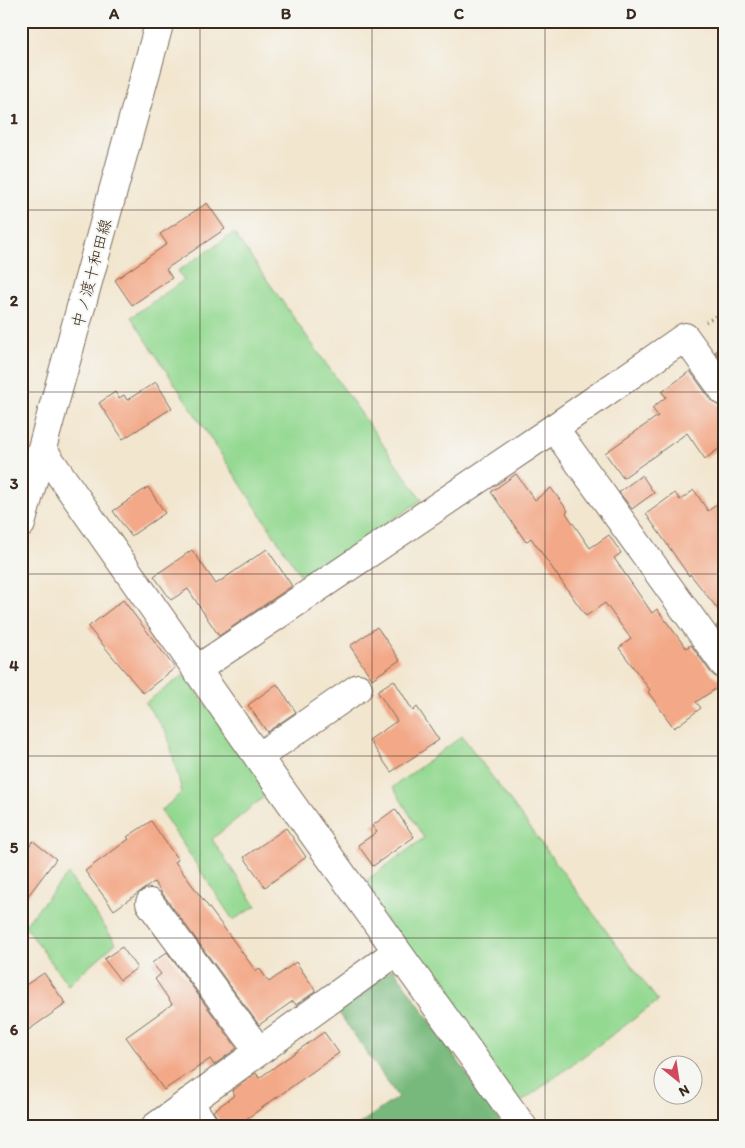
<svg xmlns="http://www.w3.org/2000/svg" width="745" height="1148" font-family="Itim,'Klee One',sans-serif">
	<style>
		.green { fill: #94d992; stroke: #688258 }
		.forest { fill: #77b97c; stroke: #59724d }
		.building { fill: #f3a887 }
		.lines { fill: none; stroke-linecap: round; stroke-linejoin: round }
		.minor-casing { stroke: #7b6c5c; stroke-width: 30 }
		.major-casing { stroke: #7b6c5c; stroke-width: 30 }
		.path { stroke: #7b6c5c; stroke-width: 3; stroke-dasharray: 1 4; stroke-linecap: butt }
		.minor { stroke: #fff; stroke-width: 28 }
		.major { stroke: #fff; stroke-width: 28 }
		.grid { fill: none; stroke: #3b2a1e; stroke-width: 1; stroke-opacity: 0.55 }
		.labels { text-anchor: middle; stroke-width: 4; stroke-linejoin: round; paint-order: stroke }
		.street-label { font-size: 16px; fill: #3b2a1e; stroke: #f6f6f2 }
		.neatline { fill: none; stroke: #3b2a1e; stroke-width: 2 }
		.grid-label { font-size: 16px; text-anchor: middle; font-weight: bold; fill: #3b2a1e }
	</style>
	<rect width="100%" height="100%" fill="#f6f6f2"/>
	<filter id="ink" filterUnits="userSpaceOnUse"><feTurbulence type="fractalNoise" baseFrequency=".02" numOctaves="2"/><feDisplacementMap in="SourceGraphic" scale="10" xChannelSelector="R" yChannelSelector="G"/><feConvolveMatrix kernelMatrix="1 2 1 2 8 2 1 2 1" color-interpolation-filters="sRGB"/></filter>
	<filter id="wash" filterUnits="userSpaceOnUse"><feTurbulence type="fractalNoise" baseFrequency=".0096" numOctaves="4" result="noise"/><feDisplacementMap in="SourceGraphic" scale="20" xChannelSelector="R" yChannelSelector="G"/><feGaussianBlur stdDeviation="1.12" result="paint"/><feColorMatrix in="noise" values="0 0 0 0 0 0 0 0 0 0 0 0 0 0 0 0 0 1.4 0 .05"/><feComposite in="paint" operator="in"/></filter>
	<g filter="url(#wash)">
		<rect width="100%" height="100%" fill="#f2e6cf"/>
		<g class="green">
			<path d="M 234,233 L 422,500 L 303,579 L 131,317 L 184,280 L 178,271 Z"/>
			<path d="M 184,675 L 270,792 L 212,839 L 256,906 L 233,920 L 161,811 L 182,792 L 167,733 L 145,703 Z"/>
			<path d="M 462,736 L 658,1001 L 520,1103 L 360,885 L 424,838 L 393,787 Z"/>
			<path d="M 68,874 L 116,943 L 68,985 L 24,925 Z"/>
		</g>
		<path class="forest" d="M 393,968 L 501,1123 L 495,1127 L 355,1127 L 398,1097 L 337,1010 Z"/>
		<g id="blocks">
			<g class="building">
				<path d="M 207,203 L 225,229 L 166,269 L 172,278 L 132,305 L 115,280 L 167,244 L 160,234 Z"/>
				<path d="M 724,346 L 724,364 L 715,352 Z"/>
				<path d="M 690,371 L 711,400 L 717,405 L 724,406 L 724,445 L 705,459 L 687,433 L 623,478 L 605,453 L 658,416 L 652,408 L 666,397 L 662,392 Z"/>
				<path d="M 156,382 L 172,408 L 123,439 L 99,403 L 115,392 L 119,398 L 124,395 L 127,400 Z"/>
				<path d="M 516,474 L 535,500 L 551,488 L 568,511 L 566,513 L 590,548 L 609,535 L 621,553 L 614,558 L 652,613 L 657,609 L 686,648 L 691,645 L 711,673 L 717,678 L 724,679 L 724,683 L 696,702 L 701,708 L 674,728 L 648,692 L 650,690 L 619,648 L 631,639 L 605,603 L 586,616 L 531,538 L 526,542 L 491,492 Z"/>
				<path d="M 642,475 L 654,493 L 632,509 L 619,492 Z"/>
				<path d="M 148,487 L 165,513 L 131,536 L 113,511 Z"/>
				<path d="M 694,490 L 708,511 L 724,499 L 724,617 L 690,574 L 689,576 L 646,514 L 675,493 L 680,500 Z"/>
				<path d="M 267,549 L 292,586 L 219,636 L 188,589 L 171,600 L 154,576 L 192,550 L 216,584 Z"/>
				<path d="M 123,600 L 175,668 L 143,693 L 88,627 Z"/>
				<path d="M 724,621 L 724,637 L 716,626 Z"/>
				<path d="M 377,627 L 400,660 L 372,679 L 350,646 Z"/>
				<path d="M 394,680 L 413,711 L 417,707 L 439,740 L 391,772 L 369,740 L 397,721 L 377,691 Z"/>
				<path d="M 277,684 L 296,712 L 267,732 L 248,705 Z"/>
				<path d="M 395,809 L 414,837 L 373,866 L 358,845 L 377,832 L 372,826 Z"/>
				<path d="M 151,821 L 178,860 L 175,862 L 256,971 L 259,968 L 269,982 L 296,962 L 316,991 L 296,1005 L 293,1001 L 259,1025 L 154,882 L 114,910 L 85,871 L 129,839 L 127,837 Z"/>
				<path d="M 286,828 L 306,857 L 265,887 L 244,857 Z"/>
				<path d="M 33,841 L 56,859 L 21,905 L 21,856 Z"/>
				<path d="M 122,947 L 137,968 L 120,980 L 104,959 Z"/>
				<path d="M 167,952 L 237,1048 L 214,1065 L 210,1059 L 164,1090 L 126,1037 L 172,1004 L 155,979 L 161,974 L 152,963 Z"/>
				<path d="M 44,973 L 66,1004 L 21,1035 L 21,988 Z"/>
				<path d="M 324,1032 L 339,1053 L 235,1127 L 221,1127 L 218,1119 L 213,1111 L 235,1095 L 232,1091 L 256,1073 L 259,1078 Z"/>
			</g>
		</g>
	</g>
	<g filter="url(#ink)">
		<use href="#blocks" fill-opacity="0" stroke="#7b6c5c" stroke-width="1"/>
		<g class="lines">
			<g class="minor-casing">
				<g id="minor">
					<path d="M 554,428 L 724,664"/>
					<path d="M 42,449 L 258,757 L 523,1127"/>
					<path d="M 196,670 L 554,428 L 685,337 L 724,391"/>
					<path d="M 258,757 L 358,688"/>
					<path d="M 150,903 L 259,1051"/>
					<path d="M 189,1102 L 205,1127"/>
					<path d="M 155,1127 L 396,952"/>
				</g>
			</g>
			<g class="major-casing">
				<path id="major" d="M 21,524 L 160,21"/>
			</g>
			<path class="path" d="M 706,322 L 724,310"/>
			<use href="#minor" class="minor"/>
			<use href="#major" class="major"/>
		</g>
	</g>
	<path class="grid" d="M 200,21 L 200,1127M 372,21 L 372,1127M 545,21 L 545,1127M 21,210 L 724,210M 21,392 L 724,392M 21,574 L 724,574M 21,756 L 724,756M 21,938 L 724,938"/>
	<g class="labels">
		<g class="street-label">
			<text transform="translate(91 273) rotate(-75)" y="6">中ノ渡十和田線</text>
		</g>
	</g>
	<rect width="745" height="1148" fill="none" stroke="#f6f6f2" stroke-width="55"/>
	<g transform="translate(678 1080) rotate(150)"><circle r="24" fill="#f6f6f2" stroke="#aba49d"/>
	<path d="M0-4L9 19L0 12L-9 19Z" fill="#d1495b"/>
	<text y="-8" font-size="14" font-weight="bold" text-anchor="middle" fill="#3b2a1e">N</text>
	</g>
	<rect x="28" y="28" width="690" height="1092" class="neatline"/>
	<g class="grid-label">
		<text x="114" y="19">A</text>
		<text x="286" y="19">B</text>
		<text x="459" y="19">C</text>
		<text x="631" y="19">D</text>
		<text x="14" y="124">1</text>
		<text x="14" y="306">2</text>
		<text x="14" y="489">3</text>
		<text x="14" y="671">4</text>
		<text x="14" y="853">5</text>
		<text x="14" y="1035">6</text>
	</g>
</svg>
